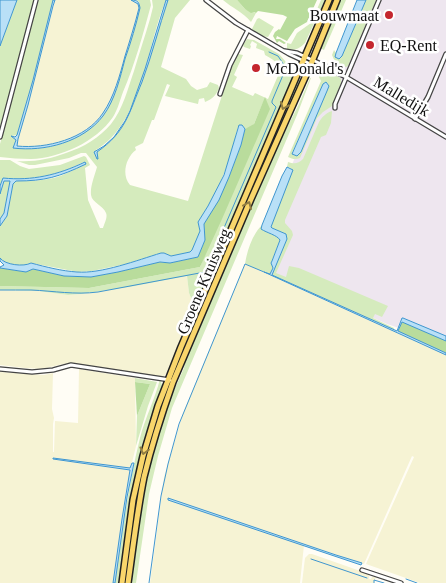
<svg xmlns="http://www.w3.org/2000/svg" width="446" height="583" font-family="Georgia,serif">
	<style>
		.industrial { fill: #eee6ef }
		.farmland { fill: #f6f3d4 }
		.green { fill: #d5ebbd; fill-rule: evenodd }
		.forest { fill: #b9dc9c }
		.water { fill: #b9e0f7; stroke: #3f96cf }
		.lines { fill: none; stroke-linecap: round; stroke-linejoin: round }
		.stream { stroke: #3f96cf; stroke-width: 1 }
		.minor-casing { stroke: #444; stroke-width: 5.5 }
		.primary-casing { stroke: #222; stroke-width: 8 }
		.minor { stroke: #fff; stroke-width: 3 }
		.primary { stroke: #f9d66b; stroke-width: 5 }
		.oneway { stroke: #917d42 }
		.poi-dot { fill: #c4262e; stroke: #fff; stroke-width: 2 }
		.labels { text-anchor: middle; stroke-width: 5; stroke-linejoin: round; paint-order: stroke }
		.poi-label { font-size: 16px; fill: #111; stroke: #fff; text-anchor: start }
		.street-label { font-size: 16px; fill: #111; stroke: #fff }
	</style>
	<rect width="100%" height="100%" fill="#fffdf5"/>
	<path class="industrial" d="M 362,0 L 446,0 L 446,344 L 387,324 L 274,274 L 288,174 Z"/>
	<g class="farmland">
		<path d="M 55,0 L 131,0 L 138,4 L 139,8 L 118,82 L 103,115 L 96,122 L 89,128 L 71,138 L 57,143 L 35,147 L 17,146 L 18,139 L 28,105 Z"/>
		<path d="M 245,264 L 446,355 L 446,583 L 420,583 L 366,564 L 414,457 L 412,456 L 364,564 L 168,499 L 168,500 L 304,545 L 300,583 L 150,583 L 164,477 L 183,413 Z"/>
		<path d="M 187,276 L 189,293 L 195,308 L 169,371 L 164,376 L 158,376 L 72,363 L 63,364 L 42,369 L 25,368 L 0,365 L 0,290 L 38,291 L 68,295 L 81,294 L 130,287 Z"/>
		<path d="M 79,369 L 135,378 L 136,446 L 131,467 L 130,468 L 53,459 L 130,470 L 126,491 L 113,583 L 0,583 L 0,372 L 28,374 L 44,375 L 53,373 L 52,409 L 54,418 L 53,424 L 53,452 L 54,452 L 55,421 L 78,423 Z"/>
		<path d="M 309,554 L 312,554 L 366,573 L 369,575 L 369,579 L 371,579 L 372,577 L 376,576 L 374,583 L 302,583 L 305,558 Z"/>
	</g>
	<g class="green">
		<path d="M 17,0 L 34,0 L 0,130 L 0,46 Z"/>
		<path d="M 38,0 L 53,0 L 33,80 L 17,135 L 12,136 L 16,140 L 13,148 C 23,148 34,149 44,148 C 64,145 91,132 103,116 C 115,100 120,78 125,59 C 131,42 136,25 140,8 L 139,2 L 136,0 L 150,0 L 151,5 C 143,34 135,64 123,92 C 120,100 118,109 113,117 C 96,142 60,158 31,159 C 20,159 10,158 0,157 L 0,144 Z"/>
		<path d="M 152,0 L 166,0 C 146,47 143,122 96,150 L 97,152 C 123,136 133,109 142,80 L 145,74 L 168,0 L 190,0 L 175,18 L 161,67 L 186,79 L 191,86 L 197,90 L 207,87 L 210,82 L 218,85 L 219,88 C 216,95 213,99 205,102 L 204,98 L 199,99 L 198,104 L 165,96 L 170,85 L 167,84 L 154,120 L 152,120 L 143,143 L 135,147 L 136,150 C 126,157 121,175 130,185 L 188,201 L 226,83 L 233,63 L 238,54 L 243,55 L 234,75 L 237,77 L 232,87 L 253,96 L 255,93 L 268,99 L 280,71 C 279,62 272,59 265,55 L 264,51 L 256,48 L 257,44 L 252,41 L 250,45 L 251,46 L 250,49 L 244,47 L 243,45 L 247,39 L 254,40 L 279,54 L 293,70 L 296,72 L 195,308 L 189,293 L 187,276 L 130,287 L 81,294 L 68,295 L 38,291 L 0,290 L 0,286 L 89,288 L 200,267 L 265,98 L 253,126 L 245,129 L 242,125 L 238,127 C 235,136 234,145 231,154 C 223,179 212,201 198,222 L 200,231 L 193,250 L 190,252 L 171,256 L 164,253 L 161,253 L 126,264 L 92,271 L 78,272 L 31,263 C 24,267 5,265 0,258 L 0,226 L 7,216 L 13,184 L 16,181 C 33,181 51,181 67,173 C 73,171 79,166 84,162 C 58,175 32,181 3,178 L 0,186 L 0,160 L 10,160 L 20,166 L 29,169 L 37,168 L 60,165 L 84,156 L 86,157 L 90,165 L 85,168 L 88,200 L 100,228 L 103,228 C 104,224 108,217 106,213 C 103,205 92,203 91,195 C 90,186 95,175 97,167 L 86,153 L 81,153 L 69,158 L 35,165 L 29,165 L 17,161 C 35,162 50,159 66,153 C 84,147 99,138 111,124 C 123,109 128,88 134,71 C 139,54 145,36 150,19 L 153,7 Z"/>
		<path d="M 223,0 L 237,0 L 245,9 L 256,13 L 251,22 C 243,12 232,8 223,0 Z"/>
		<path d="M 321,0 L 325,0 L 305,43 C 299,49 295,51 287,49 L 287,43 L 291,44 L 297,33 L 311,23 Z"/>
		<path d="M 339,0 L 346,0 L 324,50 L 320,48 Z"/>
		<path d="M 366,0 L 376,0 L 348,66 L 346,67 L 336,64 L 332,55 L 334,50 L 336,53 L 335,57 L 341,58 Z"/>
		<path d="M 259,18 L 274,27 L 268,37 C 263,37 255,33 252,29 L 257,19 Z"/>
		<path d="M 321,71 L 339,77 L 341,79 L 341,83 L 332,106 L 323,112 L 317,118 L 300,158 C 296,160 292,159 288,157 L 321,81 L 319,77 ZM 326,82 L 328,84 L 327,91 L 297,156 L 292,153 L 319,93 Z"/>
		<path d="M 310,78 L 311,78 L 297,115 L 172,408 L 158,456 L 149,494 L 136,583 L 132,583 L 132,570 C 139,518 146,467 163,417 C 169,400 177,384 184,368 L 185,361 L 267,167 L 298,106 Z"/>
		<path d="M 298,79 L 300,80 L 175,372 L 174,371 Z"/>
		<path d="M 332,111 L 331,123 L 326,135 L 321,137 L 285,220 L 285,223 L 292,231 L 293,235 L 276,273 L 286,277 L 289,266 L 299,268 L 388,306 L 382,317 L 375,314 L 373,318 L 394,328 L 394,330 L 272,275 L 286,234 L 272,228 L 271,225 L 291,168 L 287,167 L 288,162 C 294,164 298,164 303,159 L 319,122 C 322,117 326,113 332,111 Z"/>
		<path d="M 4,181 L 10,181 L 4,213 L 0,219 L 0,194 Z"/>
		<path d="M 262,225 L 261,227 L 278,237 L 280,240 L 271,263 L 273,268 L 270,274 L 264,272 L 245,264 C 247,251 252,235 262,225 Z"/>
		<path d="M 135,378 L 157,382 L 148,406 L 136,446 L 137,416 L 150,384 L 135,382 Z"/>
		<path d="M 160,379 L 162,385 L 162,388 L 148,428 L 140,458 L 121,572 L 118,583 L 115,583 C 122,534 128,486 140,438 C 145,418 155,399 160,379 Z"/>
		<path d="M 166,391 L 167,392 L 157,424 L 126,583 L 124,583 C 131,532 137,481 152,431 C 156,418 160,403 166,391 Z"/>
	</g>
	<g class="forest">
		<path d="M 237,0 L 317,0 L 307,22 L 295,29 L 287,41 L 277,36 L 276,39 L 280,39 L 286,43 L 284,44 L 279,41 L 277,43 L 273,36 L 275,32 L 279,29 L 280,30 L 287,17 L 283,15 L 258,11 L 256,13 L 254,12 L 251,13 L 245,9 Z"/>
		<path d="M 265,97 L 270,109 L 222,219 L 200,267 L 89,288 L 0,286 L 0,268 L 26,272 L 33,269 L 64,276 L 91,277 L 118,272 L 160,262 L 170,263 L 198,257 L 205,240 L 204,224 L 229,177 L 241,145 L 245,129 L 254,124 Z"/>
		<path d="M 402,321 L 446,341 L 446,353 L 398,332 Z"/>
		<path d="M 135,382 L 150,384 L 137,416 Z"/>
	</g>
	<g class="water">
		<path d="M 0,0 L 17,0 L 0,46 Z"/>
		<path d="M 53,0 L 55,0 L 53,6 L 28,105 L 18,139 L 17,146 C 46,149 86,139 103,113 C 114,97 120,75 125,56 C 130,40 135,24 139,8 L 138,4 L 131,0 C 138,0 139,2 140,8 C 136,25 131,42 125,59 C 120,78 115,100 103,116 C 83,142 45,152 13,148 L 16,140 L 11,136 L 15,137 L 17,135 L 33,80 Z"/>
		<path d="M 166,0 L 168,0 C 159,27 152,55 142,82 C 129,113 126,132 97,152 L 98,159 L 97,159 L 94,152 L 104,146 L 114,137 L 125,121 L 130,111 L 145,69 Z"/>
		<path d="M 357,0 L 366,0 L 342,56 L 339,59 L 335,57 L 336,53 Z"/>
		<path d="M 326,82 L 329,86 L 327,91 L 301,152 L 297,156 L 292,154 L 319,93 L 323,84 Z"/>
		<path d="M 239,125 L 242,125 L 245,129 L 241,145 L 229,177 L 219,200 L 204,224 L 205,240 L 198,257 L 170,263 L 160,262 L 118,272 L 91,277 L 64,276 L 33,269 L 26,272 L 0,268 L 0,267 L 4,265 L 0,261 L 0,258 C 5,265 24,267 31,263 C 46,267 62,271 77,272 C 101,274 138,260 161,253 L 164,253 L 171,256 L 190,252 L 192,250 L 200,231 L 198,222 L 208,206 L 224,175 Z"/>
		<path d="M 85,162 L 86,164 C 59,177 45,181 16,181 L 13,184 L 7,216 L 0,226 L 0,219 L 4,213 L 10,181 L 4,181 L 0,194 L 0,186 L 3,178 C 32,181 58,175 85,162 Z"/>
		<path d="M 287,167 L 293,170 L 271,227 L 272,228 L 286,234 L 287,239 L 272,275 L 397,331 L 402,318 L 403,318 L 446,336 L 446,341 L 402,322 L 398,331 L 446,353 L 446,355 L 264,272 L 270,274 L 273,268 L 271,263 L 272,261 L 280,240 C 277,235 267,233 261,229 L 262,225 L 282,176 Z"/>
		<path d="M 53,458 L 130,468 L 132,463 L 134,463 L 127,497 L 115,583 L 113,583 L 122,519 L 130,470 L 53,459 Z"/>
		<path d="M 168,498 L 336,555 L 362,563 L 361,565 L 168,500 Z"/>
	</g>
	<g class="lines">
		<g class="stream">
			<path d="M 0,290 C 10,290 21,290 31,290 C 54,291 75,295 98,292 L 205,272 L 276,107 L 272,103 L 272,101 L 286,68 L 278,56 L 269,52"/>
			<path d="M 311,559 L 367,578"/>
			<path d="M 406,579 L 417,583"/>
			<path d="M 149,583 L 161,496 L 168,464 L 179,424 L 245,264 L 264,272"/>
			<path d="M 374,583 L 374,580 L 384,583"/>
		</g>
		<g class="minor-casing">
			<g id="minor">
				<path d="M 206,0 L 236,23 L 289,54 L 319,68 L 329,71 L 333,71"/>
				<path d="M 285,51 L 297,53 L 330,68 L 333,71 L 346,77 L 446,137"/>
				<path d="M 220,94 L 230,65 L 248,30"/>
				<path d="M 335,108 L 335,104 L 379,0"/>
				<path d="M 415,119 L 428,97 L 446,54"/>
				<path d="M 0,137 L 36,0"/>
				<path d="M 0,369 L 32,372 L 53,370 L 71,365 L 170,380"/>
				<path d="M 362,570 L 401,583"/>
			</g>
		</g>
		<g class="primary-casing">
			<g id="primary">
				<path d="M 122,583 L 133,500 L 143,456 L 158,406 L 181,347 L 329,0"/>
				<path d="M 128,583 C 133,548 137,512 144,477 C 152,444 162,413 173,382 L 251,199 L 311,64 L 337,0"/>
			</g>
		</g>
		<use href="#minor" class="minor"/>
		<use href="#primary" class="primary"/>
	</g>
	<defs><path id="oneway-chevron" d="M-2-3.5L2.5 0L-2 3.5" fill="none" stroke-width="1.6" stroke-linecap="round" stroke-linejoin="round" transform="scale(1.25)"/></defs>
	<g class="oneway">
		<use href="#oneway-chevron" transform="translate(284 106) rotate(113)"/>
		<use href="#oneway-chevron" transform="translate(248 205) rotate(-67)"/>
		<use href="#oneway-chevron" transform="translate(144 451) rotate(105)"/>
	</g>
	<g class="poi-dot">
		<circle cx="389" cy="15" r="5"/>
		<circle cx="370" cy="45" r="5"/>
		<circle cx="256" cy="68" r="5"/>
	</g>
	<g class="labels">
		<g class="poi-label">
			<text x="379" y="21" text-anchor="end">Bouwmaat</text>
			<text x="380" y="51">EQ-Rent</text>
			<text x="266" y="74">McDonald's</text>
		</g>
		<g class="street-label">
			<text transform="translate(402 96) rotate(31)" y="6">Malledijk</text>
			<text transform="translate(203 281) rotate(-67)" y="6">Groene Kruisweg</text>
		</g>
	</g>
</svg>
